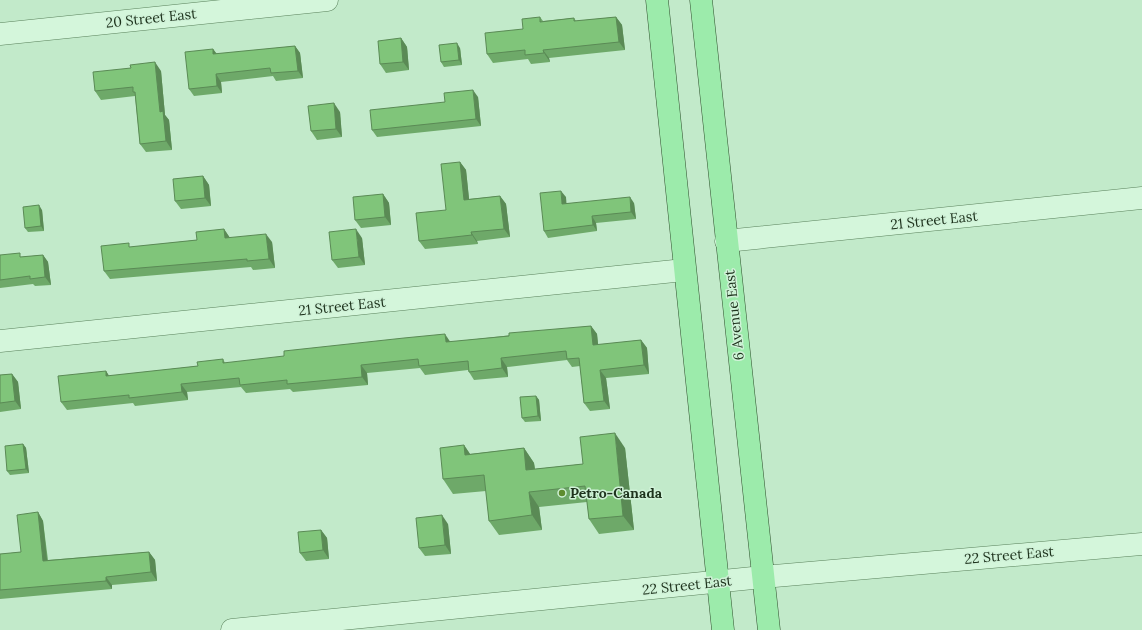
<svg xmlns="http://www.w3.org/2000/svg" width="1142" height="630" font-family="Lora,serif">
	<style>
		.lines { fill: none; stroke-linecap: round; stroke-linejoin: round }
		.minor-casing { stroke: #5a825c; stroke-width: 23 }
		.major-casing { stroke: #30502e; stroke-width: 23 }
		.minor { stroke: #d4f6db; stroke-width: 22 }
		.major { stroke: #9cebab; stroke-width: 22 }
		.wall { fill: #6ea969 }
		.shaded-wall { fill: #5a8a55 }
		.building { fill: #80c57a; stroke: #5a8a55 }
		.poi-dot { fill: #5e8c2f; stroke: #d0f2d8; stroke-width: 1.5 }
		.labels { text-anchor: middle; stroke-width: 3; stroke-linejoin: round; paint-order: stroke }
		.street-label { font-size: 14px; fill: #1e331d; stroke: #d0f2d8 }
		.poi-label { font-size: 14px; font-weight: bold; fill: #1e331d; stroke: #d0f2d8; text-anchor: start }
	</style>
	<rect width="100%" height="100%" fill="#c2eaca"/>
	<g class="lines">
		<g class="minor-casing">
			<g id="minor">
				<path d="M 0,34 L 327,0"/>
				<path d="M 726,241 L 1142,198"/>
				<path d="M 0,341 L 684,270"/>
				<path d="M 232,630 L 763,577 L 1142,544"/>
			</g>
		</g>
		<g class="major-casing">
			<g id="major">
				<path d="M 657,0 L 723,630"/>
				<path d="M 701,0 L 769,630"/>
			</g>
		</g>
		<use href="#minor" class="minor"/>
		<use href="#major" class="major"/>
	</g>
	<g class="wall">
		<path d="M 540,17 L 543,21 L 574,18 L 576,21 L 616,17 L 622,25 L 625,50 L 549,58 L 550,62 L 531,64 L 528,59 L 493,63 L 487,54 Z"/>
		<path d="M 401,38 L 407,47 L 409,70 L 386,73 L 380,64 Z"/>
		<path d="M 295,46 L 300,53 L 303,78 L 276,81 L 273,76 L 221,82 L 222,93 L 194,96 L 189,89 L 213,49 L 217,54 Z"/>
		<path d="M 460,48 L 462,65 L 444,67 L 441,62 Z"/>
		<path d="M 131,68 L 161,71 L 165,115 L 169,120 L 172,150 L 146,152 L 140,144 L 135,96 L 101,100 L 95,91 Z"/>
		<path d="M 478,97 L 481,126 L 377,137 L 372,130 L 445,102 Z"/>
		<path d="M 340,112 L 342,137 L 317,140 L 311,131 Z"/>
		<path d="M 460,162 L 466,170 L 469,199 L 500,196 L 506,204 L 510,237 L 477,241 L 478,244 L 425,249 L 419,241 L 446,210 Z"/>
		<path d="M 203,176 L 209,185 L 211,206 L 181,209 L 175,201 Z"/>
		<path d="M 383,194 L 389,203 L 391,225 L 361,228 L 355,220 Z"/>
		<path d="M 566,197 L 566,203 L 634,203 L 636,219 L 596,223 L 597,231 L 548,238 L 544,231 Z"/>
		<path d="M 42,210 L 44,231 L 28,232 L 25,228 Z"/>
		<path d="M 224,229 L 230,238 L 272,242 L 275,268 L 253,270 L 251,267 L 110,279 L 104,271 L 132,247 L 197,240 Z"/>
		<path d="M 362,238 L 365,265 L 338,268 L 332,260 Z"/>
		<path d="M 0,255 L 22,257 L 43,255 L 48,262 L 51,285 L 35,286 L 33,284 L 0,288 Z"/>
		<path d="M 591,326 L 597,334 L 598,345 L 641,340 L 647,348 L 649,374 L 606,378 L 610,409 L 590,411 L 584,403 L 580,366 L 572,367 L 567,360 L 507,367 L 508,377 L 474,380 L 469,372 L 468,370 L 425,375 L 420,368 L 367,373 L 368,385 L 293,392 L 290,389 L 246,393 L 241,387 L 187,392 L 188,400 L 135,406 L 133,403 L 67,410 L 61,402 L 106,371 L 109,376 L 198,366 L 223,359 L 225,363 L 450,342 Z"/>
		<path d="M 12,374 L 18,382 L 21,409 L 0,412 L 0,375 Z"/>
		<path d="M 536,396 L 539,400 L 541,421 L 525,422 L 522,418 Z"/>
		<path d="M 23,444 L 26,448 L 29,473 L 10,475 L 7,471 Z"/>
		<path d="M 464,445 L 470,454 L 524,448 L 534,463 L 535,469 L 583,464 L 625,448 L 634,530 L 599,534 L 589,519 L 587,502 L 539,507 L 542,530 L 499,535 L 489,521 L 486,491 L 453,494 L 443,479 Z"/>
		<path d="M 38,512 L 43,521 L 48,560 L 149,552 L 155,560 L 157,581 L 112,585 L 112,589 L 0,599 L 0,554 L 21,552 Z"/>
		<path d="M 448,524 L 451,554 L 425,556 L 419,548 Z"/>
		<path d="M 321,530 L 327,538 L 329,559 L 306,561 L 300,553 Z"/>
	</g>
	<g class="shaded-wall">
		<path d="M 616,17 L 622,25 L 625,50 L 619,42 Z"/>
		<path d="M 401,38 L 407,47 L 409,70 L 403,62 Z"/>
		<path d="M 457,43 L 460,48 L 462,65 L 459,60 Z"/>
		<path d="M 295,46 L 300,53 L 303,78 L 298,71 Z"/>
		<path d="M 213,49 L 218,56 L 213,54 Z"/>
		<path d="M 543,50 L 549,58 L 550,62 L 544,53 Z"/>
		<path d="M 155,62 L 161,71 L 165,115 L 169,120 L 172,150 L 166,141 L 160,112 Z"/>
		<path d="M 216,74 L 221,82 L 222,93 L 217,86 Z"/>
		<path d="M 473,90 L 478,97 L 481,126 L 476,119 Z"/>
		<path d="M 334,103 L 340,112 L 342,137 L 336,129 Z"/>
		<path d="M 460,162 L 466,170 L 470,208 L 464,200 Z"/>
		<path d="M 203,176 L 209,185 L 211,206 L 205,198 Z"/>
		<path d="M 561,191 L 566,197 L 567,210 L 562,204 Z"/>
		<path d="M 383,194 L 389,203 L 391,225 L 385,217 Z"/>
		<path d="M 500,196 L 506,204 L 510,237 L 504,229 Z"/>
		<path d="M 630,197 L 634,203 L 636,219 L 631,212 Z"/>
		<path d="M 39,205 L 42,210 L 44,231 L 41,226 Z"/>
		<path d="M 592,216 L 596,223 L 597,231 L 593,225 Z"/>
		<path d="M 224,229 L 230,238 L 225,238 Z"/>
		<path d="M 356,229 L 362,238 L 365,265 L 359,257 Z"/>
		<path d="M 471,232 L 477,241 L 478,244 L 472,235 Z"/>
		<path d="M 266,234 L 272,242 L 275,268 L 269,259 Z"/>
		<path d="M 43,255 L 48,262 L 51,285 L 45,277 Z"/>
		<path d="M 591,326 L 597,334 L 599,353 L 593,345 Z"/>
		<path d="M 445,334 L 451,343 L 446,342 Z"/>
		<path d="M 641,340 L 647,348 L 649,374 L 644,365 Z"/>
		<path d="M 501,358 L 507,367 L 508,377 L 502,368 Z"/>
		<path d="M 361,365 L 367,373 L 368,385 L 362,377 Z"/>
		<path d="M 600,370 L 606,378 L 610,409 L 604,401 Z"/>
		<path d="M 106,371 L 111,379 L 106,376 Z"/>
		<path d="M 12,374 L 18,382 L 21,409 L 15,401 Z"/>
		<path d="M 181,384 L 187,392 L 188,400 L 182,392 Z"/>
		<path d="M 536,396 L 539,400 L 541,421 L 538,416 Z"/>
		<path d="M 615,433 L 625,448 L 634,530 L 623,516 Z"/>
		<path d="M 23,444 L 26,448 L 29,473 L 26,469 Z"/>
		<path d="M 464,445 L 474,460 L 465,455 Z"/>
		<path d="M 524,448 L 534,463 L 537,485 L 526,470 Z"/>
		<path d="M 529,492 L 539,507 L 542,530 L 532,515 Z"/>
		<path d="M 38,512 L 43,521 L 48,569 L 43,561 Z"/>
		<path d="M 442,515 L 448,524 L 451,554 L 445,545 Z"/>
		<path d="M 321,530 L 327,538 L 329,559 L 323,550 Z"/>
		<path d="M 149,552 L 155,560 L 157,581 L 151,572 Z"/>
		<path d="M 106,577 L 112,585 L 112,589 L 106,581 Z"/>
	</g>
	<g class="building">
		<path d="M 540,17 L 540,22 L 574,18 L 574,21 L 616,17 L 619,42 L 543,50 L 544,53 L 525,55 L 525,50 L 487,54 L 485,33 L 523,29 L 522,19 Z"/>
		<path d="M 401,38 L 403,62 L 380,64 L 378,41 Z"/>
		<path d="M 457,43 L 459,60 L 441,62 L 439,45 Z"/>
		<path d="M 295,46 L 298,71 L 271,73 L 270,68 L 216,74 L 217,86 L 189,89 L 185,52 L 213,49 L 213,54 Z"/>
		<path d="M 155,62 L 160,112 L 163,111 L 166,141 L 140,144 L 135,92 L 133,92 L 133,87 L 95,91 L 93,72 L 131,68 L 130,65 Z"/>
		<path d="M 473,90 L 476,119 L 372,130 L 370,110 L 445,102 L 444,93 Z"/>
		<path d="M 334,103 L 336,129 L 311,131 L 308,106 Z"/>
		<path d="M 460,162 L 464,200 L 500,196 L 504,229 L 471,232 L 472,235 L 419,241 L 416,213 L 446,210 L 441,164 Z"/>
		<path d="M 203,176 L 205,198 L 175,201 L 173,179 Z"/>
		<path d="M 561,191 L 562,204 L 630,197 L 631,212 L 592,216 L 593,225 L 544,231 L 540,193 Z"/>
		<path d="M 383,194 L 385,217 L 355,220 L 353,197 Z"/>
		<path d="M 39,205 L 41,226 L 25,228 L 23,207 Z"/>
		<path d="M 224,229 L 225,238 L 266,234 L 269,259 L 247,261 L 247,259 L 104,271 L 101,246 L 129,243 L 129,247 L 197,240 L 196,232 Z"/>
		<path d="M 356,229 L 359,257 L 332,260 L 329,232 Z"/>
		<path d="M 20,253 L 20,257 L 43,255 L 45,277 L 30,279 L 30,276 L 0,280 L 0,255 Z"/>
		<path d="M 591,326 L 593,345 L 641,340 L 644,365 L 600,370 L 604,401 L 584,403 L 579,358 L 567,359 L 566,351 L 501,358 L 502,368 L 469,372 L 468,361 L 419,366 L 418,359 L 361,365 L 362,377 L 287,384 L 287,380 L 240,385 L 239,378 L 181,384 L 182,392 L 129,398 L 129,395 L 61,402 L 58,376 L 106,371 L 106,376 L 198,366 L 197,362 L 223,359 L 223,363 L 284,356 L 284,351 L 404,338 L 445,334 L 446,342 L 509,336 L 509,333 Z"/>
		<path d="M 12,374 L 15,401 L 0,403 L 0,375 Z"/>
		<path d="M 536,396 L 538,416 L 522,418 L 520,397 Z"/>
		<path d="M 615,433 L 623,516 L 589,519 L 585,486 L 529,492 L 532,515 L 489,521 L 484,475 L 443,479 L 440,448 L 464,445 L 465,455 L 524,448 L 526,470 L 583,464 L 580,437 Z"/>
		<path d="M 23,444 L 26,469 L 7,471 L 5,446 Z"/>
		<path d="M 38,512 L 43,561 L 149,552 L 151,572 L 106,577 L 106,581 L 0,590 L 0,554 L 21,552 L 17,515 Z"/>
		<path d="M 442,515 L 445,545 L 419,548 L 416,518 Z"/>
		<path d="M 321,530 L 323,550 L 300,553 L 298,532 Z"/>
	</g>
	<circle class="poi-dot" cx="562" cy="493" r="4"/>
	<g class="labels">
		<g class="street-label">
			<text transform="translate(151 18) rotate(-6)" y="5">20 Street East</text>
			<text transform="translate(934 220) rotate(-6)" y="5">21 Street East</text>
			<text transform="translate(342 306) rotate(-6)" y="5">21 Street East</text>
			<text transform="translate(734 315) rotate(-96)" y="5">6 Avenue East</text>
			<text transform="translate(1009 555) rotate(-5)" y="5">22 Street East</text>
			<text transform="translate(687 585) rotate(-6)" y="5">22 Street East</text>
		</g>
		<g class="poi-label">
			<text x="570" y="498">Petro-Canada</text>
		</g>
	</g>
</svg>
